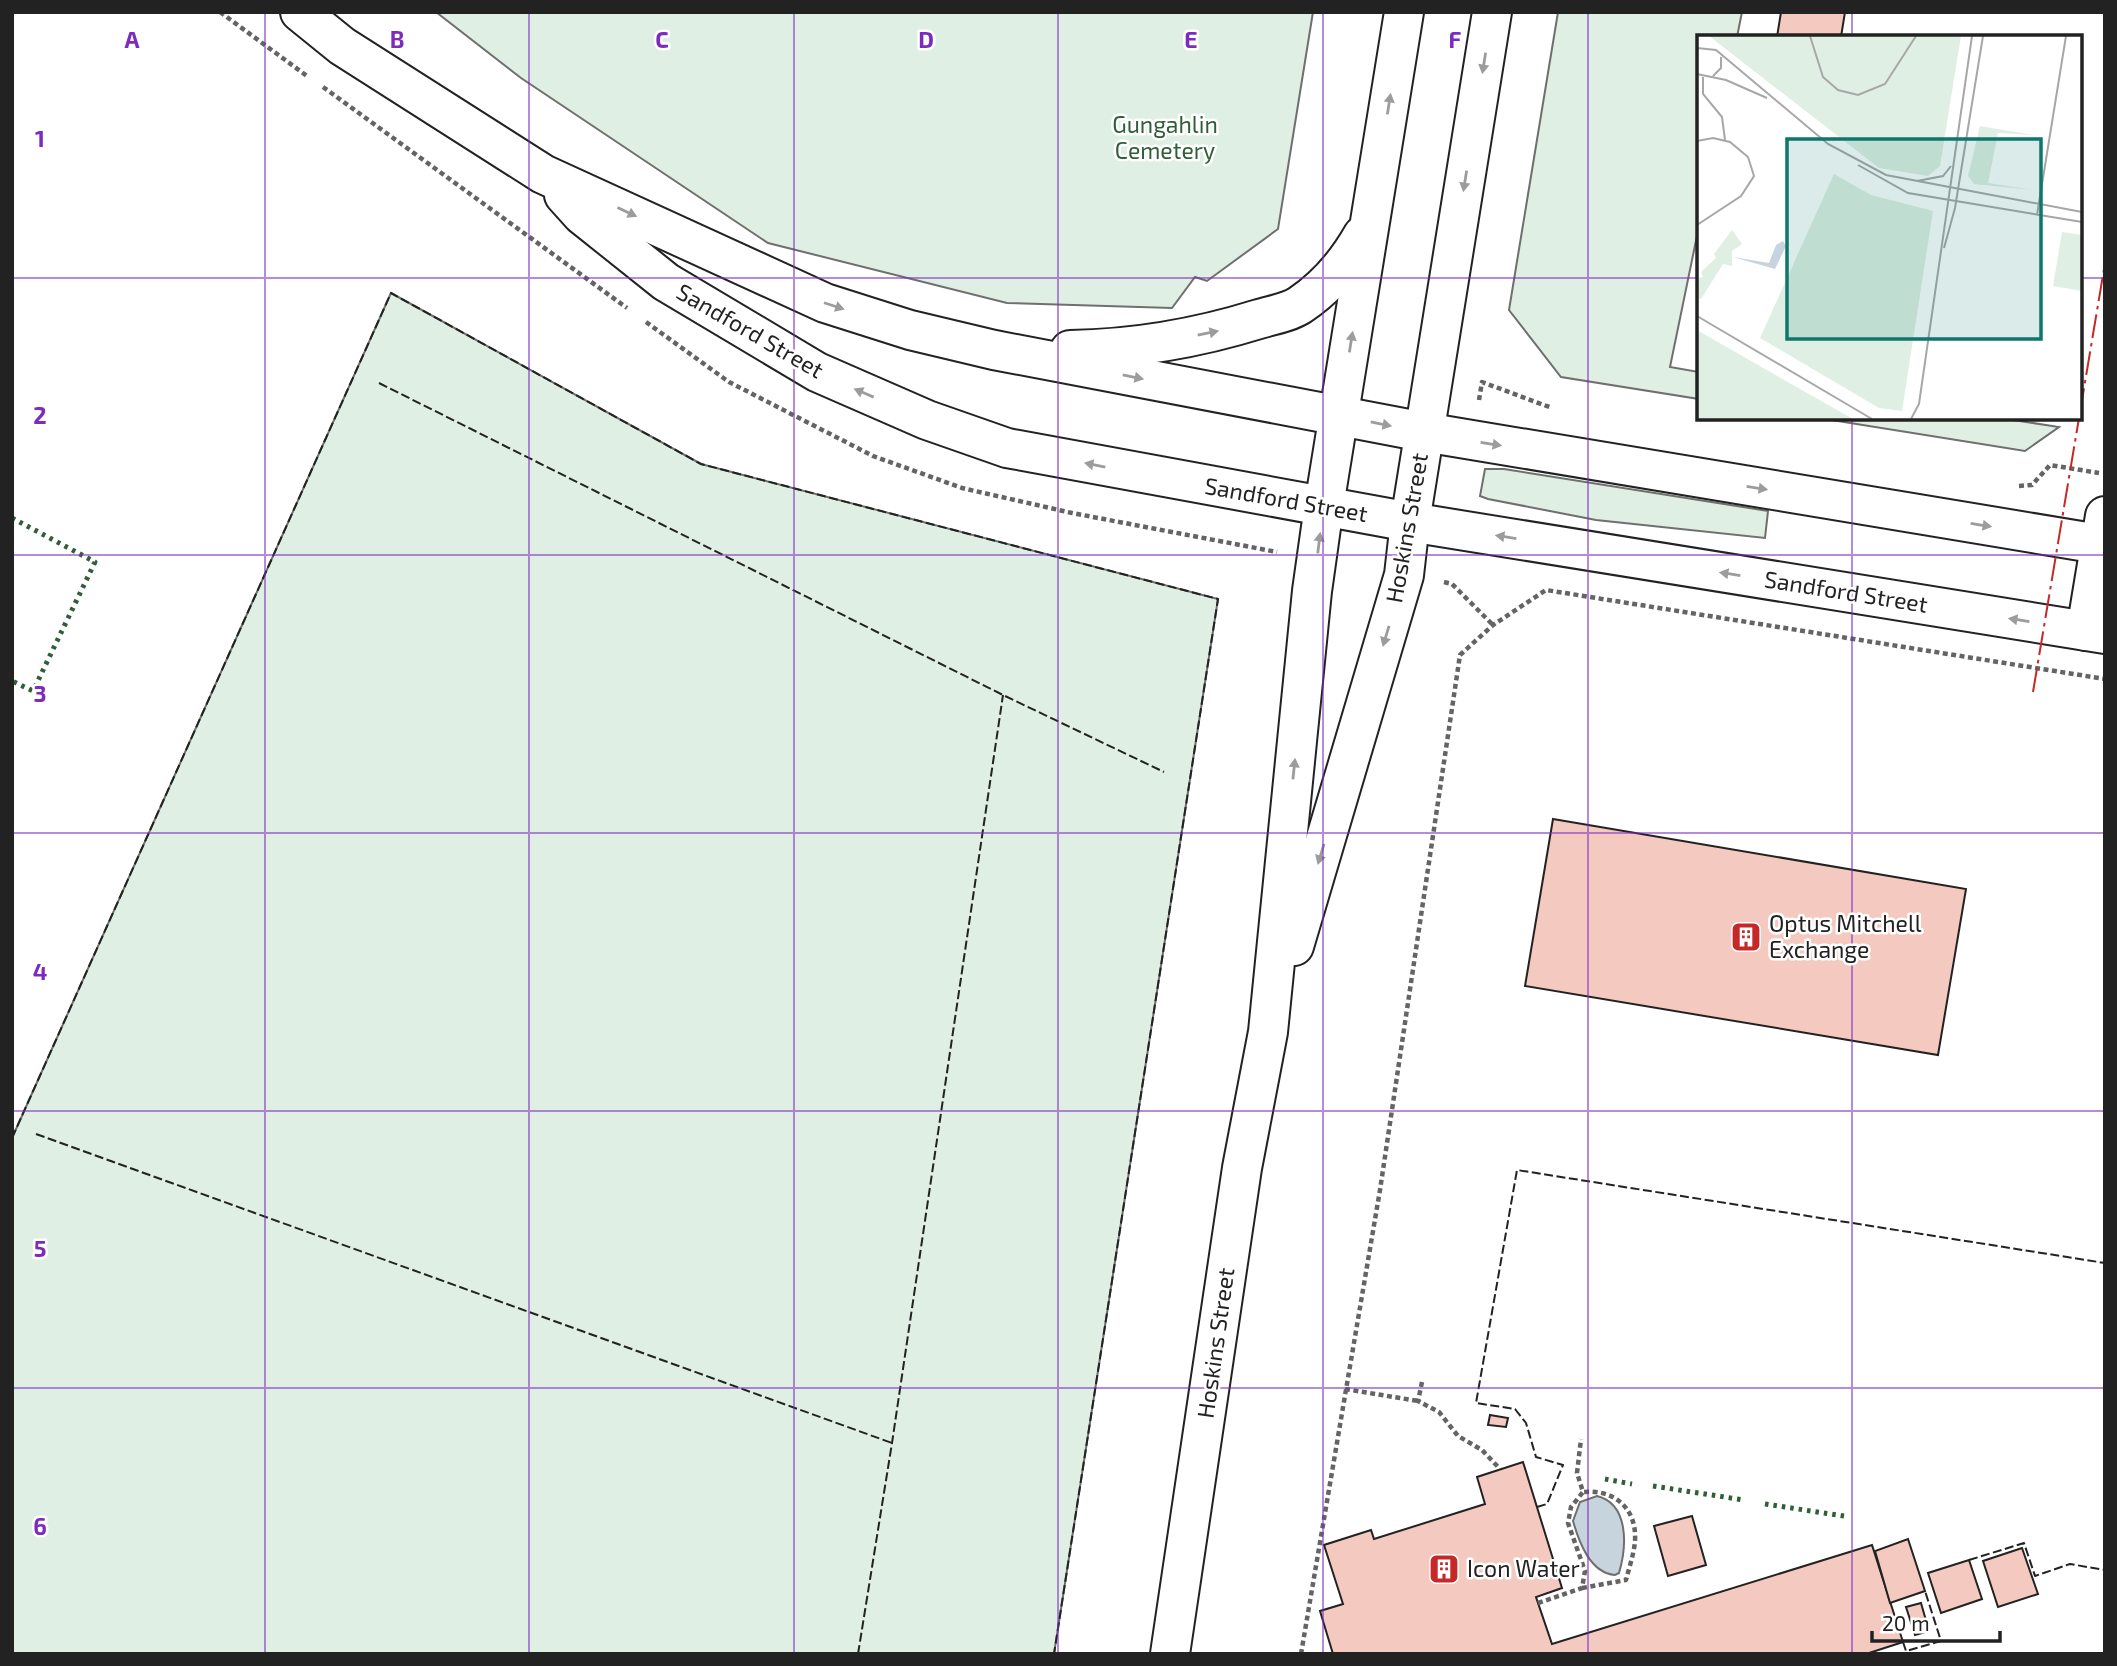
<svg xmlns="http://www.w3.org/2000/svg" width="2117" height="1666" font-family="'Exo 2',sans-serif">
	<style>
		.green { fill: #e0efe3; stroke: #6f6f6f; stroke-width: 2 }
		.water { fill: #c7d3dd; stroke: #6f6f6f; stroke-width: 2 }
		.building { fill: #f3c9c0; stroke: #222; stroke-width: 2 }
		.lines { fill: none; stroke-linecap: round; stroke-linejoin: round }
		.street-casing { stroke: #222; stroke-width: 42 }
		.secondary-casing { stroke: #222; stroke-width: 42 }
		.path { stroke: #646464; stroke-width: 4.5; stroke-dasharray: 5 3.5; stroke-linecap: butt }
		.street { stroke: #fff; stroke-width: 38 }
		.secondary { stroke: #fff; stroke-width: 38 }
		.hedge { stroke: #2f5e38; stroke-width: 5; stroke-dasharray: 3.5 5; stroke-linecap: butt }
		.fence { stroke: #222; stroke-width: 2; stroke-dasharray: 9 3.5; stroke-linecap: butt }
		.power { stroke: #c62828; stroke-width: 2; stroke-dasharray: 24 5 3.5 5; stroke-linecap: butt }
		.oneway { fill: #9c9c9c }
		.grid { fill: none; stroke: #7b2cbf; stroke-width: 2; stroke-opacity: 0.55 }
		.labels { text-anchor: middle; stroke-width: 5; stroke-linejoin: round; paint-order: stroke }
		.park-label { font-size: 23px; fill: #2f5e38; stroke: #fff }
		.street-label { font-size: 23px; fill: #222; stroke: #fff }
		.poi-label { font-size: 23px; fill: #222; stroke: #fff; text-anchor: start }
		.inset-road { fill: none; stroke: #a7a7a7; stroke-width: 2 }
		.view { fill: #0f766e; fill-opacity: 0.15; stroke: #0f766e; stroke-width: 3.5 }
		.inset-edge { fill: none; stroke: #222; stroke-width: 3.5 }
		.grid-label { font-size: 23px; text-anchor: middle; font-weight: bold; fill: #7b2cbf; stroke: #fff; stroke-width: 5; stroke-linejoin: round; paint-order: stroke }
	</style>
	<rect width="100%" height="100%" fill="#fff"/>
	<g class="green">
		<path d="M 436,12 L 1313,12 L 1278,229 L 1207,281 L 1195,277 L 1172,308 L 1007,303 L 768,243 L 521,78 Z"/>
		<path d="M 1558,12 L 1742,12 L 1737,37 L 1699,37 L 1699,226 L 1670,367 L 1699,372 L 1699,399 L 1561,377 L 1509,310 Z"/>
		<path d="M 391,293 L 701,464 L 1218,599 L 1054,1654 L 12,1654 L 12,1138 Z"/>
		<path d="M 1819,418 L 2000,418 L 2059,427 L 2025,451 Z"/>
		<path d="M 1485,469 L 1504,469 L 1768,511 L 1765,538 L 1596,520 L 1488,499 L 1480,496 Z"/>
	</g>
	<path class="water" d="M 1597,1496 C 1629,1504 1627,1546 1619,1573 L 1615,1575 C 1590,1573 1579,1542 1573,1521 L 1580,1502 Z"/>
	<g class="building">
		<path d="M 1781,12 L 1845,12 L 1841,37 L 1777,37 Z"/>
		<path d="M 1553,819 L 1966,889 L 1938,1055 L 1525,986 Z"/>
		<path d="M 1490,1415 L 1508,1418 L 1506,1427 L 1488,1425 Z"/>
		<path d="M 1523,1462 L 1562,1588 L 1536,1597 L 1552,1644 L 1872,1545 L 1903,1642 L 1866,1654 L 1333,1654 L 1320,1611 L 1343,1604 L 1324,1545 L 1371,1530 L 1374,1539 L 1485,1504 L 1477,1477 Z"/>
		<path d="M 1692,1516 L 1706,1565 L 1668,1576 L 1654,1526 Z"/>
		<path d="M 1908,1539 L 1925,1591 L 1890,1603 L 1875,1551 Z"/>
		<path d="M 2022,1548 L 2038,1594 L 1998,1607 L 1983,1561 Z"/>
		<path d="M 1969,1560 L 1982,1599 L 1941,1613 L 1928,1573 Z"/>
		<path d="M 1921,1603 L 1929,1631 L 1915,1635 L 1906,1607 Z"/>
	</g>
	<g class="lines">
		<g class="street-casing">
			<g id="street">
				<path d="M 2086,631 L 2105,516"/>
				<path d="M 1294,946 L 1404,575 L 1410,522"/>
				<path d="M 1170,1654 L 1242,1168 L 1268,1032 L 1312,591 L 1324,506"/>
			</g>
		</g>
		<g class="secondary-casing">
			<g id="secondary">
				<path d="M 300,12 L 342,46 L 543,174 L 825,303 L 910,330 L 994,350 L 1424,432 L 2105,545"/>
				<path d="M 564,195 L 582,215 L 666,282 L 817,372 L 927,420 L 1007,448 L 1410,522 L 2105,634"/>
				<path d="M 1070,350 C 1134,349 1198,338 1259,319 C 1272,315 1288,313 1300,305 C 1327,287 1347,263 1363,235"/>
				<path d="M 1324,506 L 1404,12"/>
				<path d="M 1410,522 L 1492,12"/>
			</g>
		</g>
		<g class="path">
			<path d="M 220,12 L 307,76"/>
			<path d="M 323,87 L 627,308"/>
			<path d="M 646,322 L 729,382 L 873,456 L 962,488 L 1072,513 L 1277,552"/>
			<path d="M 1479,400 L 1482,382 L 1552,408"/>
			<path d="M 2019,486 L 2032,485 L 2050,465 L 2099,473"/>
			<path d="M 1444,582 L 1452,584 L 1493,625"/>
			<path d="M 1422,1382 L 1418,1401 L 1439,1412 L 1458,1436 L 1482,1450 L 1500,1469"/>
			<path d="M 1345,1389 L 1418,1401"/>
			<path d="M 1582,1588 L 1626,1580 C 1629,1568 1634,1554 1635,1541 C 1637,1508 1614,1489 1583,1492"/>
			<path d="M 1538,1603 L 1582,1588 L 1585,1571 L 1568,1523 L 1571,1507 L 1583,1492 L 1577,1473 L 1581,1439"/>
			<path d="M 1301,1654 L 1380,1190 L 1460,655 L 1493,625 L 1546,590 L 2105,679"/>
		</g>
		<use href="#street" class="street"/>
		<use href="#secondary" class="secondary"/>
		<g class="hedge">
			<path d="M 12,518 L 95,562 L 33,691 L 12,681"/>
			<path d="M 1605,1479 L 1632,1484"/>
			<path d="M 1653,1486 L 1744,1500"/>
			<path d="M 1765,1504 L 1844,1516"/>
		</g>
		<g class="fence">
			<path d="M 379,383 L 1003,695 L 1164,772"/>
			<path d="M 36,1134 L 892,1443"/>
			<path d="M 12,1138 L 391,293 L 701,464 L 1218,599 L 1054,1654"/>
			<path d="M 1537,1507 L 1547,1504 L 1563,1465 L 1536,1457 L 1526,1423 L 1515,1409 L 1476,1403 L 1517,1170 L 2105,1263"/>
			<path d="M 1969,1560 L 2024,1543 L 2035,1576 L 2070,1564 L 2105,1570"/>
			<path d="M 1903,1642 L 1906,1651 L 1941,1641 L 1925,1591"/>
			<path d="M 858,1654 L 892,1443 L 1003,695"/>
		</g>
		<g class="power">
			<path d="M 2080,412 L 2105,263"/>
			<path d="M 2033,692 L 2079,418"/>
		</g>
	</g>
	<defs><path id="oneway-solid" d="M-6-.8H1V-3.2L6.5 0L1 3.2V.8H-6Z" transform="scale(1.75)"/></defs>
	<g class="oneway">
		<use href="#oneway-solid" transform="translate(1484 63) rotate(99)"/>
		<use href="#oneway-solid" transform="translate(1389 104) rotate(-81)"/>
		<use href="#oneway-solid" transform="translate(1465 181) rotate(99)"/>
		<use href="#oneway-solid" transform="translate(627 212) rotate(25)"/>
		<use href="#oneway-solid" transform="translate(834 306) rotate(18)"/>
		<use href="#oneway-solid" transform="translate(1208 333) rotate(-11)"/>
		<use href="#oneway-solid" transform="translate(1351 342) rotate(-81)"/>
		<use href="#oneway-solid" transform="translate(1133 377) rotate(11)"/>
		<use href="#oneway-solid" transform="translate(864 393) rotate(-157)"/>
		<use href="#oneway-solid" transform="translate(1381 424) rotate(11)"/>
		<use href="#oneway-solid" transform="translate(1491 444) rotate(9)"/>
		<use href="#oneway-solid" transform="translate(1095 465) rotate(-169)"/>
		<use href="#oneway-solid" transform="translate(1757 488) rotate(9)"/>
		<use href="#oneway-solid" transform="translate(1981 525) rotate(9)"/>
		<use href="#oneway-solid" transform="translate(1506 537) rotate(-171)"/>
		<use href="#oneway-solid" transform="translate(1319 543) rotate(-83)"/>
		<use href="#oneway-solid" transform="translate(1730 574) rotate(-171)"/>
		<use href="#oneway-solid" transform="translate(2019 620) rotate(-171)"/>
		<use href="#oneway-solid" transform="translate(1386 636) rotate(107)"/>
		<use href="#oneway-solid" transform="translate(1294 769) rotate(-84)"/>
		<use href="#oneway-solid" transform="translate(1321 854) rotate(107)"/>
	</g>
	<path class="grid" d="M 265,12 L 265,1654M 529,12 L 529,1654M 794,12 L 794,1654M 1058,12 L 1058,1654M 1323,12 L 1323,1654M 1588,12 L 1588,1654M 1852,12 L 1852,37M 12,278 L 1699,278M 2080,278 L 2105,278M 1852,418 L 1852,1654M 12,555 L 2105,555M 12,833 L 2105,833M 12,1111 L 2105,1111M 12,1388 L 2105,1388"/>
	<defs>
		<g id="building-square" transform="scale(1.575)"><rect x="-9" y="-9" width="18" height="18" rx="4" fill="#c62828" stroke="#fff"/><path d="M-4-6H4V6H1V3H-1V6H-4ZM-2.5-4.3h1.7v1.8h-1.7ZM.8-4.3h1.7v1.8H.8ZM-2.5-1h1.7V.8h-1.7ZM.8-1h1.7V.8H.8Z" fill="#fff"/></g>
	</defs>
	<g fill-rule="evenodd">
		<use href="#building-square" x="1746" y="937"/>
		<use href="#building-square" x="1444" y="1569"/>
	</g>
	<g class="labels">
		<g class="park-label">
			<text x="1165" y="133">Gungahlin<tspan x="1165" dy="26">Cemetery</tspan></text>
		</g>
		<g class="street-label">
			<text transform="translate(750 331) rotate(30)" y="8">Sandford Street</text>
			<text transform="translate(1286 500) rotate(10)" y="8">Sandford Street</text>
			<text transform="translate(1407 528) rotate(-80)" y="8">Hoskins Street</text>
			<text transform="translate(1846 592) rotate(9)" y="8">Sandford Street</text>
			<text transform="translate(1216 1343) rotate(-82)" y="8">Hoskins Street</text>
		</g>
		<g class="poi-label">
			<text x="1769" y="932">Optus Mitchell<tspan x="1769" dy="26">Exchange</tspan></text>
			<text x="1467" y="1577">Icon Water</text>
		</g>
	</g>
	<g transform="translate(1697 35)">
		<rect width="385" height="385" fill="#fff"/>
		<path d="M 12,1 L 264,1 L 243,131 L 231,141 L 182,133 ZM 283,91 L 337,100 L 301,98 L 291,148 L 337,155 L 277,149 L 271,141 ZM 137,139 L 174,160 L 236,176 L 205,376 L 182,373 L 63,303 ZM 35,195 L 45,209 L 35,216 L 35,231 L 26,229 L 4,264 L 0,263 L 0,243 L 6,242 L 4,237 L 19,223 L 17,219 ZM 365,197 L 385,200 L 385,256 L 356,251 ZM 0,295 L 75,338 L 156,384 L 0,384 Z" fill="#e0efe3"/>
		<path d="M 86,206 L 89,211 L 78,234 L 36,222 L 72,228 L 79,210 Z" fill="#c7d3dd"/>
		<path class="inset-road" d="M 113,1 L 126,42 L 141,55 L 161,60 L 188,49 L 219,1M 0,13 L 19,15 L 131,109 L 189,140 L 385,177M 0,39 L 29,45 L 70,63M 16,41 L 24,33 L 24,22M 6,42 L 6,59 L 25,82 L 28,105M 0,106 L 16,103 L 33,107 L 51,122 L 57,141 L 44,161 L 0,190M 161,130 L 211,158 L 385,187M 220,146 L 246,141 L 254,131M 340,180 L 369,1M 247,213 L 258,173 L 286,1M 0,281 L 175,384M 214,384 L 222,369 L 275,1"/>
		<path class="view" d="M 90,104 L 344,104 L 344,304 L 90,304 Z"/>
		<rect width="385" height="385" class="inset-edge"/>
	</g>
	<g class="grid-label">
		<text x="132" y="48">A</text>
		<text x="397" y="48">B</text>
		<text x="662" y="48">C</text>
		<text x="926" y="48">D</text>
		<text x="1191" y="48">E</text>
		<text x="1455" y="48">F</text>
		<text x="40" y="147">1</text>
		<text x="40" y="424">2</text>
		<text x="40" y="702">3</text>
		<text x="40" y="980">4</text>
		<text x="40" y="1257">5</text>
		<text x="40" y="1535">6</text>
	</g>
	<rect width="2117" height="1666" fill="none" stroke="#222222" stroke-width="28"/>
	<path d="M1872 1631v10h128v-10" fill="none" stroke="#222222" stroke-width="3.5"/>
	<text x="1882" y="1631" font-size="21" fill="#222222" stroke="#ffffff" stroke-width="5" paint-order="stroke">20 m</text>
</svg>
